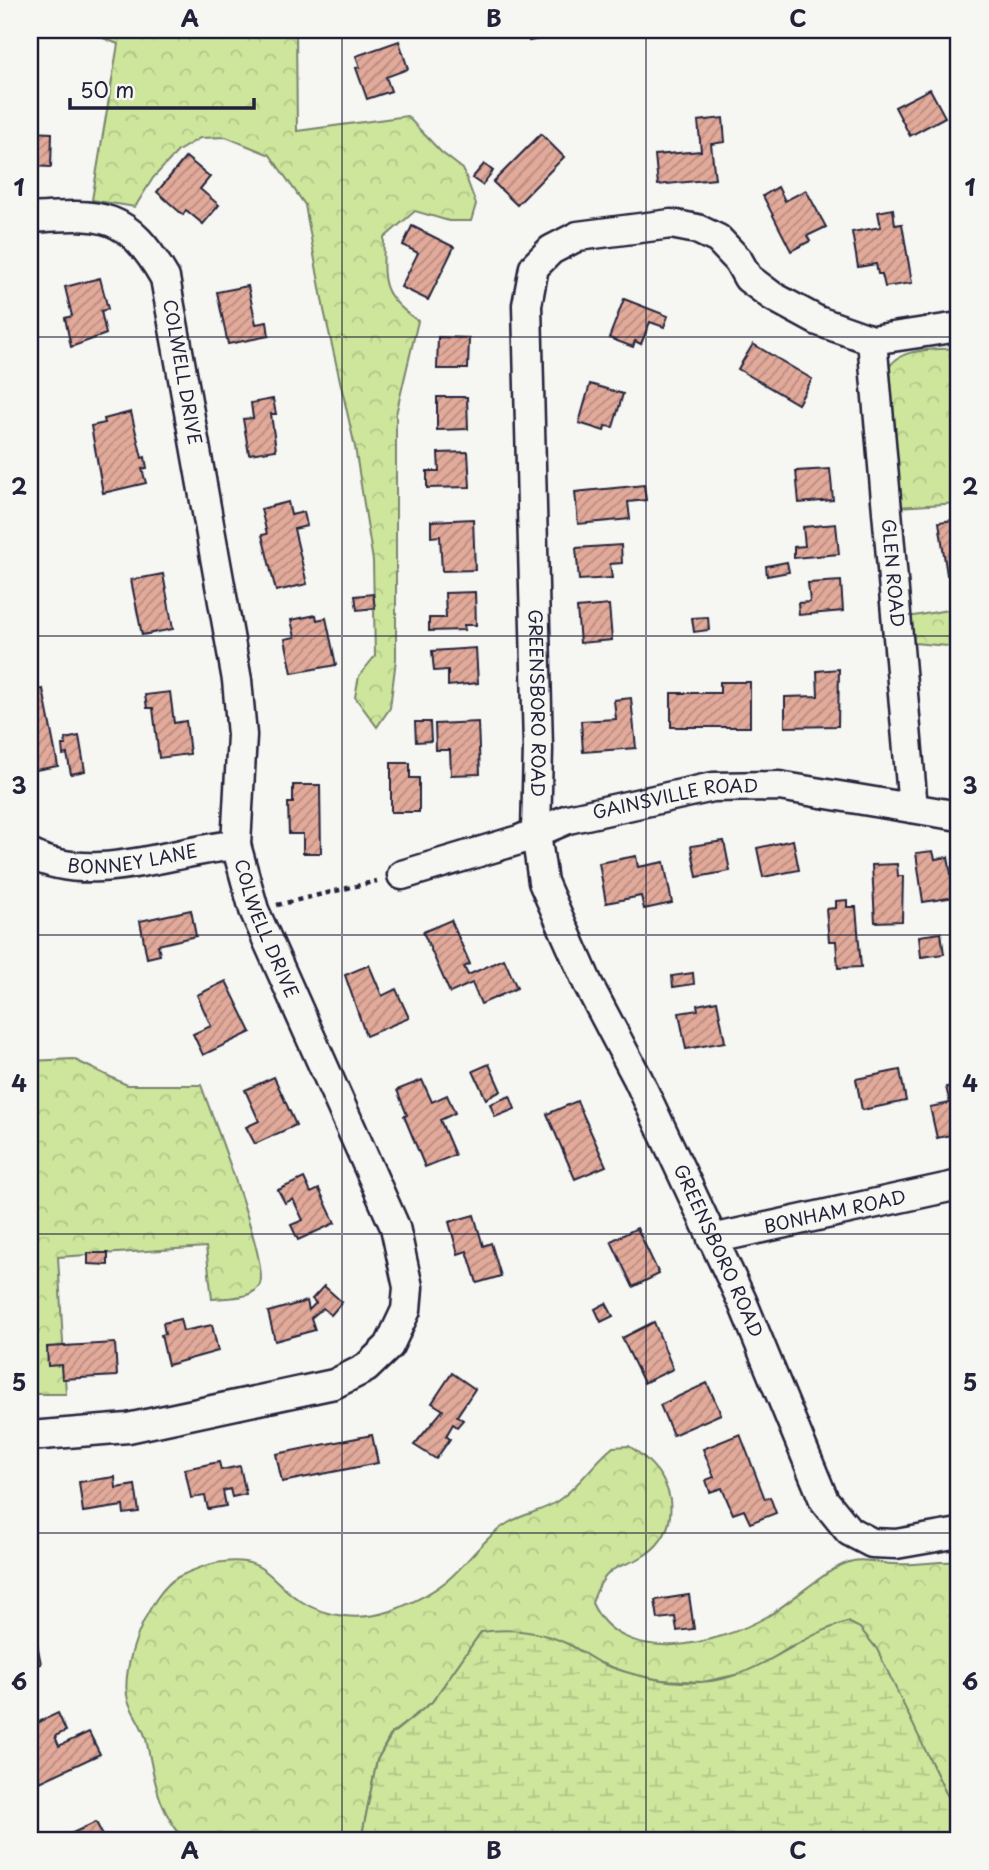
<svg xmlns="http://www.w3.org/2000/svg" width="989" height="1870" font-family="'Playpen Sans',sans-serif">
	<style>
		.forest { fill: url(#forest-crowns); stroke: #78846c; stroke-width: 2 }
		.wetland { fill: url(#wetland-marsh); stroke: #78846c; stroke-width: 2 }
		.building { fill: url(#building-hatch); stroke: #22223b; stroke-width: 2 }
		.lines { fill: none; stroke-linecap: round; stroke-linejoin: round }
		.street-casing { stroke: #22223b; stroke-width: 33 }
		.path { stroke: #22223b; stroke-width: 4.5; stroke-dasharray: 5 5; stroke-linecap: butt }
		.street { stroke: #f6f6f2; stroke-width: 28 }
		.grid { fill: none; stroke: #22223b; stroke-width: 2; stroke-opacity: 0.55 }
		.labels { text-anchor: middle; stroke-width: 5; stroke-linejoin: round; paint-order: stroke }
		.street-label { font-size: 18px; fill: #22223b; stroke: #f6f6f2 }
		.neatline { fill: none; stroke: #22223b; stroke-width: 2.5 }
		.grid-label { font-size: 23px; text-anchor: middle; font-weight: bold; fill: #22223b }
	</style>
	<defs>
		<pattern id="forest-crowns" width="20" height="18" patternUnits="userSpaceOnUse" patternTransform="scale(1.75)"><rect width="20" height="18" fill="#cde69c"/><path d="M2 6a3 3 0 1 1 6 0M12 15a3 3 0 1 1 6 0" fill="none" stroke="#b0c587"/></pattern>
		<pattern id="wetland-marsh" width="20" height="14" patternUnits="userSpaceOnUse" patternTransform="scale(1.75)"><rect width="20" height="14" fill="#cde69c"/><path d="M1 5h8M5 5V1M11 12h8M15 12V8" fill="none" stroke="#b0c587"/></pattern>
		<pattern id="building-hatch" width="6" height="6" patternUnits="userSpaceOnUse" patternTransform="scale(1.75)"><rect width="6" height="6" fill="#e2aa9a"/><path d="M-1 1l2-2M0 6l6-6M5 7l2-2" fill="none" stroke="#b78a7f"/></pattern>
	</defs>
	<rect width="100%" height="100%" fill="#f6f6f2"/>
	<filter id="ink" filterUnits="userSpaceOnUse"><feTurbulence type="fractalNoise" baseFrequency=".0143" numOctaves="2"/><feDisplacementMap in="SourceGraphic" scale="14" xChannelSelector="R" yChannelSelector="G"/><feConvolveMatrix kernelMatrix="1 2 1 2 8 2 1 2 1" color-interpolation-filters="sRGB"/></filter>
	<g filter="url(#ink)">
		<g class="forest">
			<path d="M 83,30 L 296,30 L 297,131 L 407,116 L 441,152 L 463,169 L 476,204 L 471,221 L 449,221 L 415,211 L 384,238 C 383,283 379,293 418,321 L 396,414 L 396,659 L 390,708 L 377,727 L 355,697 L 359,676 L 375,656 L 373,561 L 355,447 L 324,310 L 305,205 L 270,155 L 226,137 L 200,138 L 178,151 L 153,178 L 135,207 L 92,200 L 118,44 Z"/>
			<path d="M 959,348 L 959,503 L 898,507 L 886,374 C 895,346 934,350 959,348 Z"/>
			<path d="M 959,608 L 959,647 L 914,643 L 908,617 Z"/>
			<path d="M 73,1059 L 127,1085 L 201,1085 C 212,1116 269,1262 260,1284 C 253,1300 227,1297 212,1299 L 206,1247 L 58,1257 L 66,1394 L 30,1394 L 30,1061 Z"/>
			<path d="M 629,1446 C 649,1459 666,1476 670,1500 C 673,1526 663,1545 640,1558 C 631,1563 619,1565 611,1571 C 601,1579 596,1591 592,1603 C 622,1669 718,1645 768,1616 C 790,1603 831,1565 853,1561 C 867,1558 882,1564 895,1564 C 917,1566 938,1560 959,1562 L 959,1823 L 932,1764 L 848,1622 L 792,1646 L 753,1671 L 703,1682 L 662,1680 L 633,1675 L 598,1662 L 568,1644 L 481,1632 L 432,1702 L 391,1734 L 377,1760 L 361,1840 L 185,1840 C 156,1808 155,1779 146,1739 C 142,1725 132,1713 128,1700 C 119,1668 149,1593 178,1577 C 190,1571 210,1563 223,1562 C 267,1557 269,1580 299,1600 C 326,1618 361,1621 391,1611 C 412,1603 433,1593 450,1578 C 470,1560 485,1537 508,1523 C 522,1514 541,1512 556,1502 C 579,1487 592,1464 613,1447 Z"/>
		</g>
		<path class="wetland" d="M 848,1622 L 860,1628 L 877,1649 L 952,1806 L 959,1823 L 959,1840 L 361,1840 L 377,1760 L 392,1734 L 432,1702 L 481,1632 C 510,1628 543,1631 570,1645 C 581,1651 591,1659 602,1664 C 634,1676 667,1684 701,1682 C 759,1679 795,1636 848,1622 Z"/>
		<g class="building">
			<path d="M 526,30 L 575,30 L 576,32 L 529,41 Z"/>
			<path d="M 399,41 L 408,69 L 386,77 L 391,91 L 367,99 L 356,68 L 360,67 L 356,56 Z"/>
			<path d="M 930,89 L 945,117 L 910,136 L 895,107 Z"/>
			<path d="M 723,118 L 725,142 L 711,144 L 715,179 L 658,185 L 655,155 L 701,151 L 698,121 Z"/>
			<path d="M 30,132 L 52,133 L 51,167 L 30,166 Z"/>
			<path d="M 541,134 L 564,157 L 517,205 L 493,182 Z"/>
			<path d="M 186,157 L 210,177 L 200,189 L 219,205 L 203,224 L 186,210 L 183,215 L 157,192 Z"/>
			<path d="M 484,164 L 493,171 L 482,185 L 472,178 Z"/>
			<path d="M 778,187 L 785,201 L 806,190 L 826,227 L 807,236 L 810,241 L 791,251 L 763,196 Z"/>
			<path d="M 893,209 L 895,225 L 902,224 L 912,283 L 885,287 L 882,274 L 878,274 L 876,264 L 858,267 L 852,232 L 881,227 L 878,212 Z"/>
			<path d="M 412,226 L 454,247 L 428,300 L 401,287 L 418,253 L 403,245 Z"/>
			<path d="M 100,278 L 108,309 L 101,311 L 106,334 L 71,347 L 65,318 L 72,316 L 65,287 Z"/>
			<path d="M 248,286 L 256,324 L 267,322 L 269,336 L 228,344 L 217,292 Z"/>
			<path d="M 624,299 L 668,316 L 664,327 L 650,322 L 641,344 L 635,341 L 633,347 L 609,338 Z"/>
			<path d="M 438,337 L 469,338 L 468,369 L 437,369 Z"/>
			<path d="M 753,344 L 812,379 L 798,404 L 738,369 Z"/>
			<path d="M 590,384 L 623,394 L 613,427 L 605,426 L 604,431 L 579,423 Z"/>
			<path d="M 437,397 L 467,397 L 468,429 L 437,430 Z"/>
			<path d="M 273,399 L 276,414 L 271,414 L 276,450 L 249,454 L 243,419 L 253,418 L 251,403 Z"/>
			<path d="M 131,412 L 142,458 L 145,457 L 147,468 L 142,469 L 146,483 L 103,493 L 91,426 L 105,423 L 104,419 Z"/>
			<path d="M 468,452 L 470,487 L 427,488 L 427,471 L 439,471 L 438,453 Z"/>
			<path d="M 830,469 L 833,500 L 799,503 L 796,471 Z"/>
			<path d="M 644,485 L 646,500 L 628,502 L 630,519 L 578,524 L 575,492 Z"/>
			<path d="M 288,502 L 291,515 L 304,512 L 307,526 L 294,529 L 307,584 L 276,591 L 262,535 L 267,534 L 261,509 Z"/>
			<path d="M 473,519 L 475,570 L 442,571 L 440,536 L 431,537 L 431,521 Z"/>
			<path d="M 959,519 L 959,574 L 947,575 L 939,522 Z"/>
			<path d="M 836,524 L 839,554 L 794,558 L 794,547 L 805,546 L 803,527 Z"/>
			<path d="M 621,545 L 622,563 L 610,564 L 612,578 L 579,580 L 576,548 Z"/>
			<path d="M 787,562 L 789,572 L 767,576 L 766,566 Z"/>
			<path d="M 163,574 L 173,629 L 142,635 L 131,580 Z"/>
			<path d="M 841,581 L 843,611 L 799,615 L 798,603 L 810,602 L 808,583 Z"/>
			<path d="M 475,592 L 476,625 L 464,625 L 465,630 L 429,631 L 429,618 L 446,618 L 445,593 Z"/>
			<path d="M 373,594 L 375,608 L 357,610 L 355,596 Z"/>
			<path d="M 609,605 L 612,640 L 580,643 L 577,608 Z"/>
			<path d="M 316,615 L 317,620 L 326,618 L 336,665 L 292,673 L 285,639 L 295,637 L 291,620 Z"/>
			<path d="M 708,617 L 709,630 L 694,632 L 692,618 Z"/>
			<path d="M 476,648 L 478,683 L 448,686 L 448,670 L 434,671 L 432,651 Z"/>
			<path d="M 839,669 L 838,726 L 785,727 L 785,697 L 818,696 L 817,671 Z"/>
			<path d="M 720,682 L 750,682 L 750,727 L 671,727 L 671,693 L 720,693 Z"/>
			<path d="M 43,689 L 58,766 L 30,771 L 30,691 Z"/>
			<path d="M 170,692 L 174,723 L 186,721 L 190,754 L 159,758 L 153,708 L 147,708 L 145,695 Z"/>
			<path d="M 631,698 L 636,748 L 583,752 L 581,721 L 616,719 L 614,700 Z"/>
			<path d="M 415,722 L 430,722 L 431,741 L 416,742 Z"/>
			<path d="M 478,722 L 480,774 L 451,775 L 450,750 L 436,750 L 435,724 Z"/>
			<path d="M 79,736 L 85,771 L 71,774 L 67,754 L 63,755 L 62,745 L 66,745 L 65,739 Z"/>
			<path d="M 391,763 L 410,763 L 410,778 L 419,778 L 419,812 L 391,812 Z"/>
			<path d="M 293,785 L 320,785 L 321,853 L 303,853 L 303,834 L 289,834 L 288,803 L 293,803 Z"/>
			<path d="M 793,840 L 799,870 L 763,877 L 757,848 Z"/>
			<path d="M 724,841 L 730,871 L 697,877 L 691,846 Z"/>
			<path d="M 933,851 L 935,859 L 948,857 L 955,897 L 923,902 L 916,853 Z"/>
			<path d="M 636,856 L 638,867 L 664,862 L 672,903 L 644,909 L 641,896 L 606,903 L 599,863 Z"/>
			<path d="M 897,864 L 898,876 L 903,876 L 902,921 L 875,922 L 872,865 Z"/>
			<path d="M 847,900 L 847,907 L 856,907 L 861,967 L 838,968 L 836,941 L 829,941 L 826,909 L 836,908 L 836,901 Z"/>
			<path d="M 191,910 L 196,936 L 158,945 L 160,955 L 147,958 L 140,921 Z"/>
			<path d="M 451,920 L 470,964 L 464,967 L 468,975 L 504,959 L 517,988 L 481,1004 L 472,983 L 450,993 L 423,932 Z"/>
			<path d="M 941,933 L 944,954 L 921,957 L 919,936 Z"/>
			<path d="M 369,965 L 382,996 L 396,989 L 409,1018 L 366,1036 L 345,975 Z"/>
			<path d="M 693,973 L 694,984 L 673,987 L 672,976 Z"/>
			<path d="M 226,981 L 251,1032 L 203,1055 L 193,1034 L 211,1026 L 197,995 Z"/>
			<path d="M 717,1001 L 725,1042 L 686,1049 L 679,1013 L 698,1010 L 697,1005 Z"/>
			<path d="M 489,1064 L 501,1091 L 486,1099 L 473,1071 Z"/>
			<path d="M 900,1070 L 906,1101 L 862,1110 L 856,1079 Z"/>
			<path d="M 274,1077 L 296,1125 L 255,1144 L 246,1127 L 259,1121 L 245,1090 Z"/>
			<path d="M 422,1080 L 432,1102 L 447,1095 L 455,1113 L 440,1120 L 455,1155 L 425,1167 L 404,1116 L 407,1115 L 397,1090 Z"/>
			<path d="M 958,1085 L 959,1133 L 937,1138 L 930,1107 L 950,1103 L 946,1087 Z"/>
			<path d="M 510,1096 L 515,1109 L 495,1117 L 490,1104 Z"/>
			<path d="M 577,1101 L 606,1166 L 575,1179 L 547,1114 Z"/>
			<path d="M 304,1178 L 311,1193 L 319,1189 L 335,1223 L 298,1240 L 291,1225 L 303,1220 L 293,1199 L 285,1203 L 278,1190 Z"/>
			<path d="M 474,1215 L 483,1246 L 491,1243 L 501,1276 L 477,1283 L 467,1251 L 458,1254 L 449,1222 Z"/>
			<path d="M 637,1228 L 659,1274 L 633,1287 L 611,1241 Z"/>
			<path d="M 88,1253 L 108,1253 L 108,1265 L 88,1264 Z"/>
			<path d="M 324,1286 L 342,1302 L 331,1315 L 323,1308 L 311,1318 L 315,1330 L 275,1341 L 268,1312 L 307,1301 L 309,1310 L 316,1303 L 312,1299 Z"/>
			<path d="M 606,1303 L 613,1316 L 601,1322 L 595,1309 Z"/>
			<path d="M 180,1319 L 183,1331 L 212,1325 L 218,1351 L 168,1365 L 161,1335 L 165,1334 L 163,1323 Z"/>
			<path d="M 654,1322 L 673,1369 L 644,1383 L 622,1338 Z"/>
			<path d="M 115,1343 L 117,1376 L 62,1379 L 61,1365 L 48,1366 L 47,1347 Z"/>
			<path d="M 452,1373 L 475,1389 L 457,1416 L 463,1420 L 457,1427 L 453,1424 L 446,1436 L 450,1439 L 436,1459 L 414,1445 L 443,1410 L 432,1403 Z"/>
			<path d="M 707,1383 L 721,1414 L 673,1435 L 660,1405 Z"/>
			<path d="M 740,1434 L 765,1499 L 770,1497 L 776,1513 L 750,1523 L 744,1510 L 733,1514 L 722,1488 L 710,1492 L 706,1480 L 714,1477 L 703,1449 Z"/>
			<path d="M 372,1435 L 378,1463 L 282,1482 L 276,1454 Z"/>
			<path d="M 219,1462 L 221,1470 L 240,1466 L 246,1494 L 232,1497 L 230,1489 L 223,1491 L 226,1506 L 208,1509 L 205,1496 L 191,1498 L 185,1469 Z"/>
			<path d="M 115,1477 L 116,1488 L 135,1485 L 139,1512 L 124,1514 L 123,1506 L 83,1512 L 79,1482 Z"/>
			<path d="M 689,1595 L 694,1629 L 677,1631 L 675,1617 L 658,1619 L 655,1600 Z"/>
			<path d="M 34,1628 L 41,1664 L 30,1667 L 30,1629 Z"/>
			<path d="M 58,1713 L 66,1731 L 55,1736 L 59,1746 L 89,1732 L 100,1754 L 40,1782 L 30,1761 L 30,1726 Z"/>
			<path d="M 96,1822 L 105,1840 L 70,1840 L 68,1835 Z"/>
		</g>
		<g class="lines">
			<g class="street-casing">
				<g id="street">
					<path id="s1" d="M 30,218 C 103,213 127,212 165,278 L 237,680 L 242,735 L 236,845 L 254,910 L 395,1227 L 408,1287 L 406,1310 L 389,1346 L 366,1368 L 334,1384 L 128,1428 L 30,1436"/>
					<path id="s2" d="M 959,327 L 872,340 L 818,321 L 772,296 L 748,278 L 738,260 L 718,239 L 697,229 L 671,224 L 578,236 L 551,250 L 534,267 L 527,305 L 538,748 L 536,833 L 543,882 L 588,984 L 638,1079 L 742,1301 L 824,1500 L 849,1531 L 872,1543 L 896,1544 L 959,1533"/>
					<path id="s3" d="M 872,340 L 913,808"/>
					<path id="s4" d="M 30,854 C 92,886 170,851 236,845"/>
					<path id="s5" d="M 402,875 L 519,840 L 568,819 L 713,787 L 779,786 L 959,816"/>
					<path id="s6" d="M 712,1239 L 959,1185"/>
				</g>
			</g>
			<path class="path" d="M 277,905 L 377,881"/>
			<use href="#street" class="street"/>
		</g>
	</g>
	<path class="grid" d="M 342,30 L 342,1840M 646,30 L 646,1840M 30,337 L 959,337M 30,636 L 959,636M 30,935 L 959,935M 30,1234 L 959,1234M 30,1533 L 959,1533"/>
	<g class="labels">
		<g class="street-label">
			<text dy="6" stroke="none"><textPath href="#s1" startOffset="257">COLWELL DRIVE</textPath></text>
			<text dy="6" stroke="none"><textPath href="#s3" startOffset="234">GLEN ROAD</textPath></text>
			<text dy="6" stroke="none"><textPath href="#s2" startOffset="912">GREENSBORO ROAD</textPath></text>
			<text dy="6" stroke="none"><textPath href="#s5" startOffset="285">GAINSVILLE ROAD</textPath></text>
			<text dy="6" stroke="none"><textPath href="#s4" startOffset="105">BONNEY LANE</textPath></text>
			<text dy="6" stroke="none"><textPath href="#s1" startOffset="824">COLWELL DRIVE</textPath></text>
			<text dy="6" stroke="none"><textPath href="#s6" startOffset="126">BONHAM ROAD</textPath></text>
			<text dy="6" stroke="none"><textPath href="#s2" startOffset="1500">GREENSBORO ROAD</textPath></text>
		</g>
	</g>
	<rect width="989" height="1870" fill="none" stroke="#f6f6f2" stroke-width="77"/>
	<path d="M70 98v10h184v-10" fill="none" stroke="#22223b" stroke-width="3.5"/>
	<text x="80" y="98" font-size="21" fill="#22223b" stroke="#f6f6f2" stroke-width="5" paint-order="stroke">50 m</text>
	<rect x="38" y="38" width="912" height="1794" class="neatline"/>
	<g class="grid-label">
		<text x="190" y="27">A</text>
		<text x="494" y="27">B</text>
		<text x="798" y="27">C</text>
		<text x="19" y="196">1</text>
		<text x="970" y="196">1</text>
		<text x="19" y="495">2</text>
		<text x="970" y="495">2</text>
		<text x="19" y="794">3</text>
		<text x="970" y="794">3</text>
		<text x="19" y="1092">4</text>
		<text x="970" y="1092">4</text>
		<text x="19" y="1391">5</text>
		<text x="970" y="1391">5</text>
		<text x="19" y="1690">6</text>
		<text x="970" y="1690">6</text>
		<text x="190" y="1859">A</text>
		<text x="494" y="1859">B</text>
		<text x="798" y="1859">C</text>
	</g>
</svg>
